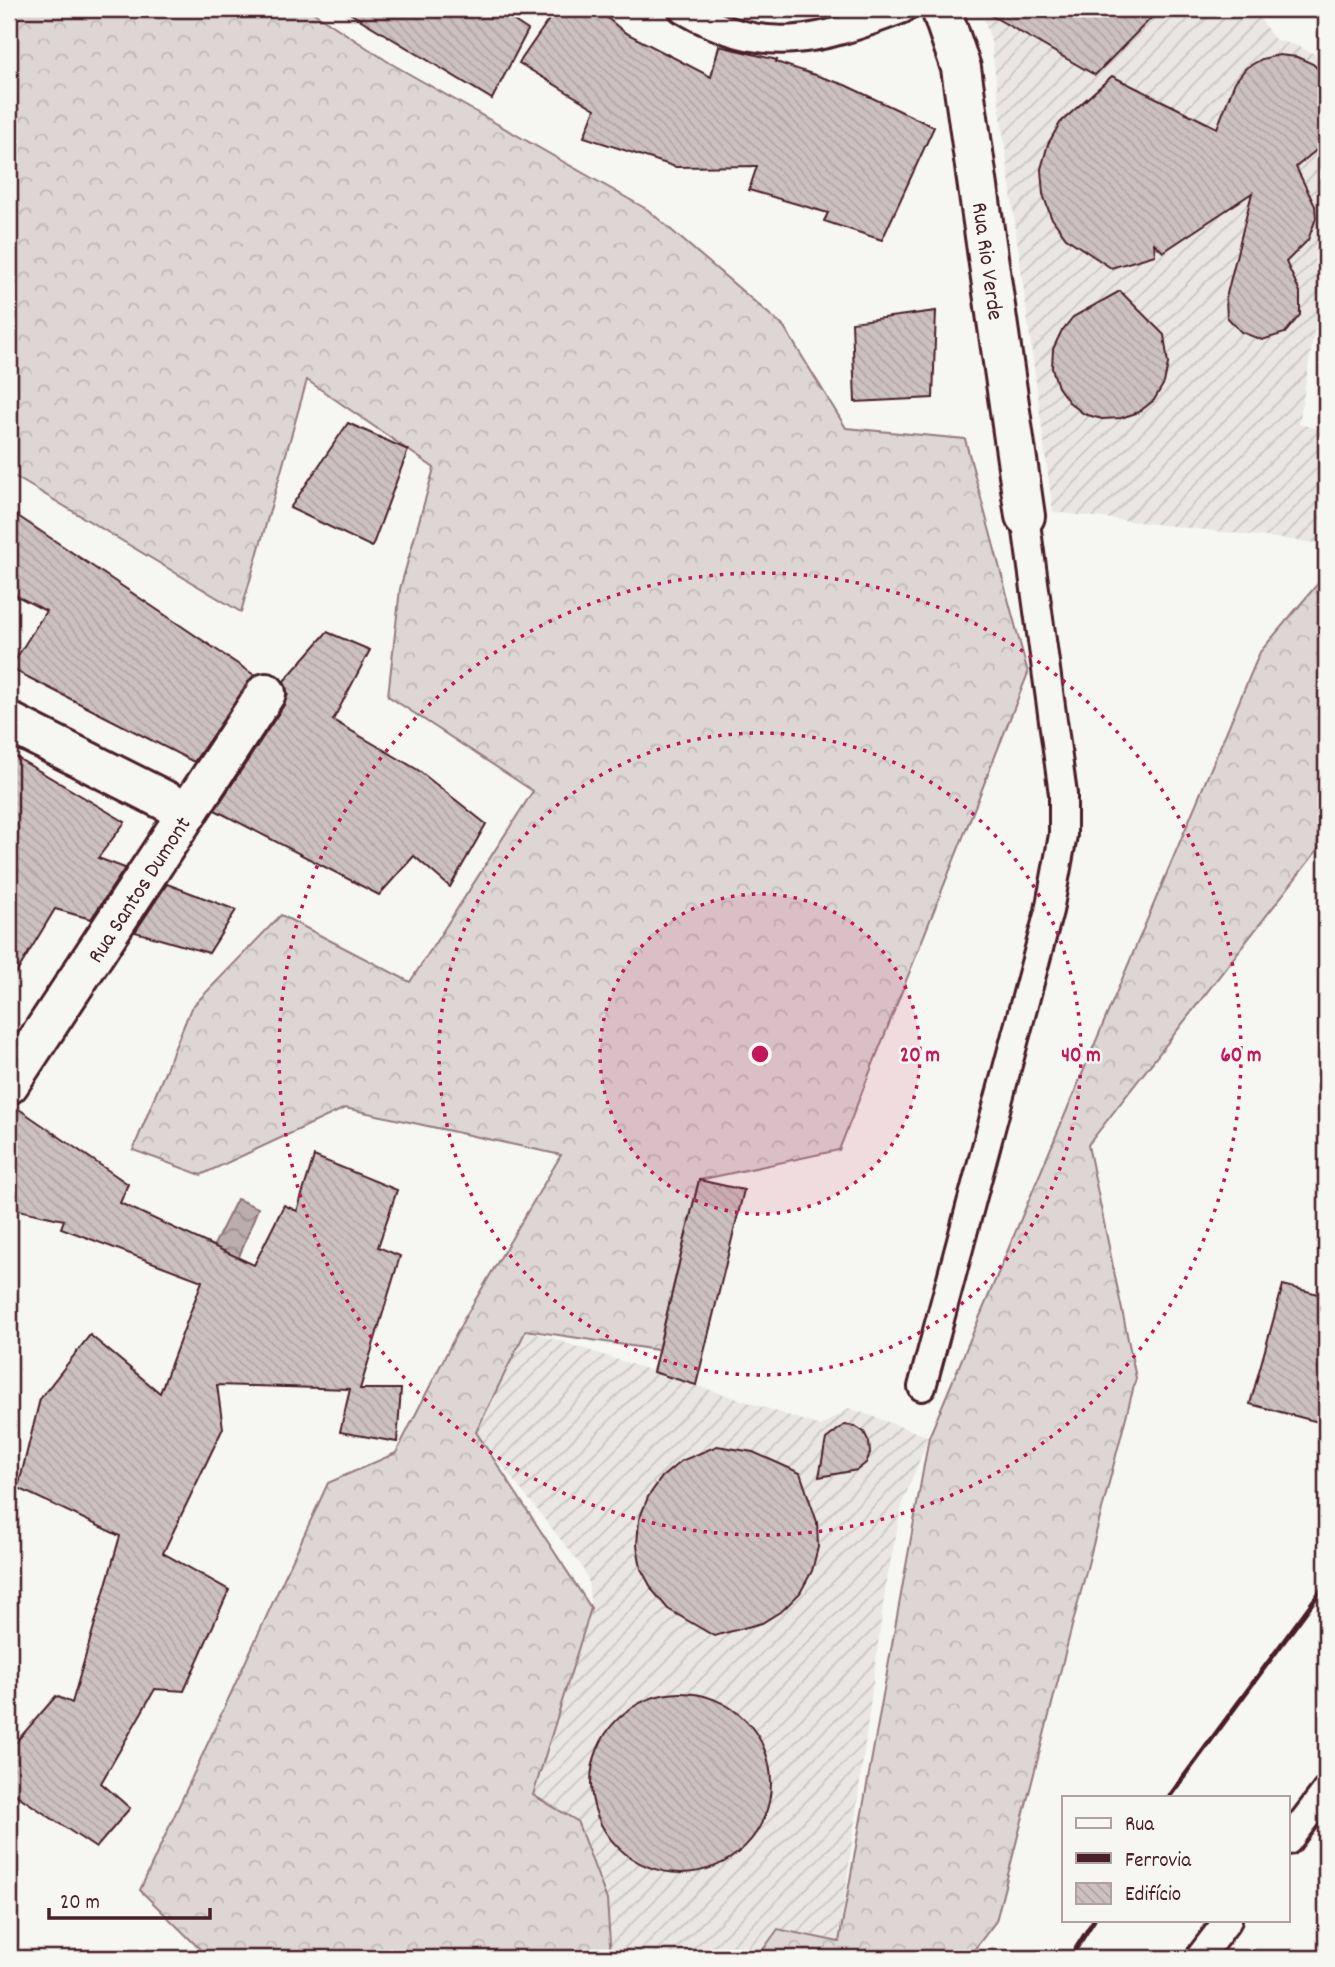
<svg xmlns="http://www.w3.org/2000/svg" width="1335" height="1967" font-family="Dekko,sans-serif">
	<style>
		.industrial { fill: url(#industrial-furrows) }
		.forest { fill: url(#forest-crowns); stroke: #947a80; stroke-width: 2 }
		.water { fill: url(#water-waves); stroke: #8e747a; stroke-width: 2 }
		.building { fill: url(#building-back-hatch); stroke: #4a1f2b; stroke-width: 2 }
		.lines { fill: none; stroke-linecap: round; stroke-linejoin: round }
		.lane-casing { stroke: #4a1f2b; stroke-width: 32 }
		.street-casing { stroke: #4a1f2b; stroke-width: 44 }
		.lane { stroke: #f6f6f2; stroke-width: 26 }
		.street { stroke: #f6f6f2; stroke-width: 38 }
		.rail { stroke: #4a1f2b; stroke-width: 5 }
		.ring { fill: none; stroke: #c2185b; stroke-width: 3.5; stroke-dasharray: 3.5 7 }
		.labels { text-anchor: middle; stroke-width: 5; stroke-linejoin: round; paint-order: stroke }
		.street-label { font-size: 23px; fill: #4a1f2b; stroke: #f6f6f2 }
		.centre { fill: #c2185b; stroke: #f6f6f2; stroke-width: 3.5 }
		.ring-label { font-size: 21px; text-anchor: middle; font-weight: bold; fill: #c2185b; stroke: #f6f6f2; stroke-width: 5; stroke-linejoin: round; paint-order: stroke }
	</style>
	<defs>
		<pattern id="industrial-furrows" width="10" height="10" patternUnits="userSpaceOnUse" patternTransform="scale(1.75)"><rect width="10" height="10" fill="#e9e6e3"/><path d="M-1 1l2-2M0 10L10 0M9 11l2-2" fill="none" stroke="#c9c5c3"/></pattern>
		<pattern id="forest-crowns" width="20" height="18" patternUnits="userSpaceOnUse" patternTransform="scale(1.75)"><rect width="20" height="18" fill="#ddd6d5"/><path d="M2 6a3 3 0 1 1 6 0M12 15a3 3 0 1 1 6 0" fill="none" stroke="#bfb7b7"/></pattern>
		<pattern id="water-waves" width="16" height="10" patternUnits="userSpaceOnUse" patternTransform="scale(1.75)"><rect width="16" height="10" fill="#bbadae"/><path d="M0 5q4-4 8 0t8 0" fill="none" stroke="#9a8c8e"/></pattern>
		<pattern id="building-back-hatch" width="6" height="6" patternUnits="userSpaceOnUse" patternTransform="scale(1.75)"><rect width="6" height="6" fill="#ccc1c0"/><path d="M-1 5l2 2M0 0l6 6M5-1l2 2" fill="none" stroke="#b1a5a5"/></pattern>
	</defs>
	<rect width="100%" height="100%" fill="#f6f6f2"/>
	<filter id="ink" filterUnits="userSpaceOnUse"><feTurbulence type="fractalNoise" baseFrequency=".0143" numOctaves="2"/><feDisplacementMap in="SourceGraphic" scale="14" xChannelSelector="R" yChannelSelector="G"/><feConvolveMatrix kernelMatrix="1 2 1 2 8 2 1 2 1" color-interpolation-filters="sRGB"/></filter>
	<g filter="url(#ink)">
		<g class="industrial">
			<path d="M 981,9 L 1253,9 L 1275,40 L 1295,45 L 1314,54 L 1326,65 L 1326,258 L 1299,424 L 1326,431 L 1326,544 L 1053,512 L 991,41 Z"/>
			<path d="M 526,1330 L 821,1426 L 849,1408 L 929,1437 L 903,1501 L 886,1583 L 839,1942 L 778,1929 L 757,1958 L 600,1958 L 518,1787 L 587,1621 L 591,1608 L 588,1579 L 581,1565 L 476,1433 Z"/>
		</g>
		<g class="forest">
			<path d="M 9,9 L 308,9 L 390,63 L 648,210 L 784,327 L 846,428 L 965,439 L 1028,673 L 839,1150 L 699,1180 L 658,1350 L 526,1330 L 476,1432 L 591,1608 L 533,1795 L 577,1821 L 607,1900 L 611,1958 L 209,1958 L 140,1890 L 328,1483 L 396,1453 L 464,1319 L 561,1155 L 345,1108 L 201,1175 L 133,1150 L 191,1008 L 281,915 L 410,982 L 533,791 L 388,696 L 400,589 L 434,468 L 307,380 L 241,612 L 9,473 Z"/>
			<path d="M 1326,574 L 1326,839 L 1088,1145 L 1136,1378 L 996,1921 L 968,1958 L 757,1958 L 778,1929 L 839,1942 L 929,1437 L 1260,652 Z"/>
		</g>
		<path class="water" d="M 237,1199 L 258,1208 L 228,1285 L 200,1273 Z"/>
		<g class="building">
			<path d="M 343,9 L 496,9 L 528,30 L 492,99 Z"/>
			<path d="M 556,9 L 597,9 L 624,32 L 711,77 L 719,46 L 777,60 L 776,62 L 845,85 L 934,127 L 882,240 L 824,221 L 828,213 L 749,190 L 757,166 L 676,167 L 584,137 L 595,109 L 519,63 Z"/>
			<path d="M 980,9 L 1160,9 L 1095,75 Z"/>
			<path d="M 1279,55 L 1297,57 L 1313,64 L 1326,77 L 1326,142 L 1296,167 L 1315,206 L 1316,218 L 1308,240 L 1286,262 L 1300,292 L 1300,315 L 1285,333 L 1262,340 L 1241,332 L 1227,317 L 1226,298 L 1252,193 L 1163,252 L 1154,243 L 1155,255 L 1111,268 L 1066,238 L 1051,217 L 1043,194 L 1041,169 L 1048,144 L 1060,123 L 1112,76 L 1217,128 L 1235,82 L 1246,68 L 1262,59 Z"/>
			<path d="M 1120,291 L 1164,335 L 1168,364 L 1164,383 L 1154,400 L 1139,412 L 1121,418 L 1102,419 L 1084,414 L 1069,402 L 1058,387 L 1052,368 L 1053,349 L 1061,332 L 1073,317 Z"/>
			<path d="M 936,311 L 933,398 L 855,402 L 852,322 Z"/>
			<path d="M 348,423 L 408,450 L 372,547 L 290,508 Z"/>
			<path d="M 9,510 L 254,675 L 194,762 L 10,668 L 46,611 L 9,592 Z"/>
			<path d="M 327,632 L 370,650 L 333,720 L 418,770 L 486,824 L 450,887 L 414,856 L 379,895 L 215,810 L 284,705 L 288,694 L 284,681 Z"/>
			<path d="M 9,753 L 125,822 L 98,858 L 125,868 L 91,919 L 55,909 L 9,985 Z"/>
			<path d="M 167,884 L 236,910 L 209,953 L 135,932 Z"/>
			<path d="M 13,1105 L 128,1184 L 120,1203 L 254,1265 L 284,1205 L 297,1211 L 314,1156 L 397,1190 L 378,1247 L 400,1256 L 360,1389 L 401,1389 L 397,1442 L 340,1432 L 350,1389 L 217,1385 L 223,1428 L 163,1553 L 229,1590 L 184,1691 L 155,1689 L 101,1783 L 130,1808 L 96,1848 L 9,1790 L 9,1750 L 56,1696 L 72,1703 L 120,1536 L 18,1488 L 40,1399 L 90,1335 L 160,1393 L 202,1281 L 61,1228 L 64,1220 L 9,1208 L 9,1106 Z"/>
			<path d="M 699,1180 L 744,1190 L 696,1385 L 653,1372 Z"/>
			<path d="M 1283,1285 L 1326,1296 L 1326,1424 L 1250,1404 Z"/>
			<path d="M 844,1425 L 855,1426 L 864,1432 L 869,1442 L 870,1453 L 866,1463 L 857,1470 L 819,1477 L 826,1439 Z"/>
			<path d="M 717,1446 L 753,1452 L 800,1473 L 817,1522 L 818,1547 L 812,1571 L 800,1593 L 783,1610 L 762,1623 L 714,1636 L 668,1609 L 653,1591 L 641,1569 L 637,1545 L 639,1520 L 648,1497 L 662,1477 L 681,1461 Z"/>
			<circle cx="681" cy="1783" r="90"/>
		</g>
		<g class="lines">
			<g class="lane-casing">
				<g id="lane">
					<path d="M 682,9 C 765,58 819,41 903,9"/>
					<path d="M 922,1387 L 1049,911 L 1063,835 L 1063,794 L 1025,516"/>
					<path d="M 1288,1841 L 1326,1791"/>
					<path d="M 1199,1958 L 1228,1920"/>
				</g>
			</g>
			<g class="street-casing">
				<g id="street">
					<path d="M 941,9 L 961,68 L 1025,516"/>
					<path d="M 9,722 L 188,812"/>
					<path d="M 9,1084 L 266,693"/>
				</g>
			</g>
			<use href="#lane" class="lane"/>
			<use href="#street" class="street"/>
			<g class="rail">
				<path d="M 1169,1797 L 1326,1584"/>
				<path d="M 1070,1958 L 1094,1920"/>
			</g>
		</g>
	</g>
	<circle cx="760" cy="1054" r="160" fill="#c2185b" fill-opacity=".12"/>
	<g class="ring">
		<circle cx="760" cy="1054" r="160"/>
		<circle cx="760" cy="1054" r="321"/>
		<circle cx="760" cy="1054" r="481"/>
	</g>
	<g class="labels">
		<g class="street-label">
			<text transform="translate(989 261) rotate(82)" y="8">Rua Rio Verde</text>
			<text transform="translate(138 889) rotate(-57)" y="8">Rua Santos Dumont</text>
		</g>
	</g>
	<circle cx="760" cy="1054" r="10" class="centre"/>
	<g class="ring-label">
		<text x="920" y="1061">20 m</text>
		<text x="1081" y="1061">40 m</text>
		<text x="1241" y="1061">60 m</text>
	</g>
	<rect width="1335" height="1967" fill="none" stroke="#f6f6f2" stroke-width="35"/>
	<rect x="18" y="18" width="1300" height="1932" fill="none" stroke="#4a1f2b" stroke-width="2.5" filter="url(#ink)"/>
	<rect x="1062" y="1796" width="228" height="126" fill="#f6f6f2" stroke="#b1a0a2" stroke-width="2"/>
	<rect x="1076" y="1818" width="35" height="10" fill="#f6f6f2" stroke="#b1a0a2" stroke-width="2"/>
	<text x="1125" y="1830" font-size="21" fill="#4a1f2b">Rua</text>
	<rect x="1076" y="1853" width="35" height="10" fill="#4a1f2b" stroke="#b1a0a2" stroke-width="2"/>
	<text x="1125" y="1866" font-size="21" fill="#4a1f2b">Ferrovia</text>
	<rect x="1076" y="1883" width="35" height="21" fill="url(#building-back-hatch)" stroke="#b1a0a2" stroke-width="2"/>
	<text x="1125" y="1900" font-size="21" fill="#4a1f2b">Edifício</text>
	<path d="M49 1908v10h161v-10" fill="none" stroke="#4a1f2b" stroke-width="3.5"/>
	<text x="60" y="1908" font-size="21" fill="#4a1f2b" stroke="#f6f6f2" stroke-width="5" paint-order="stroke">20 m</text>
</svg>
